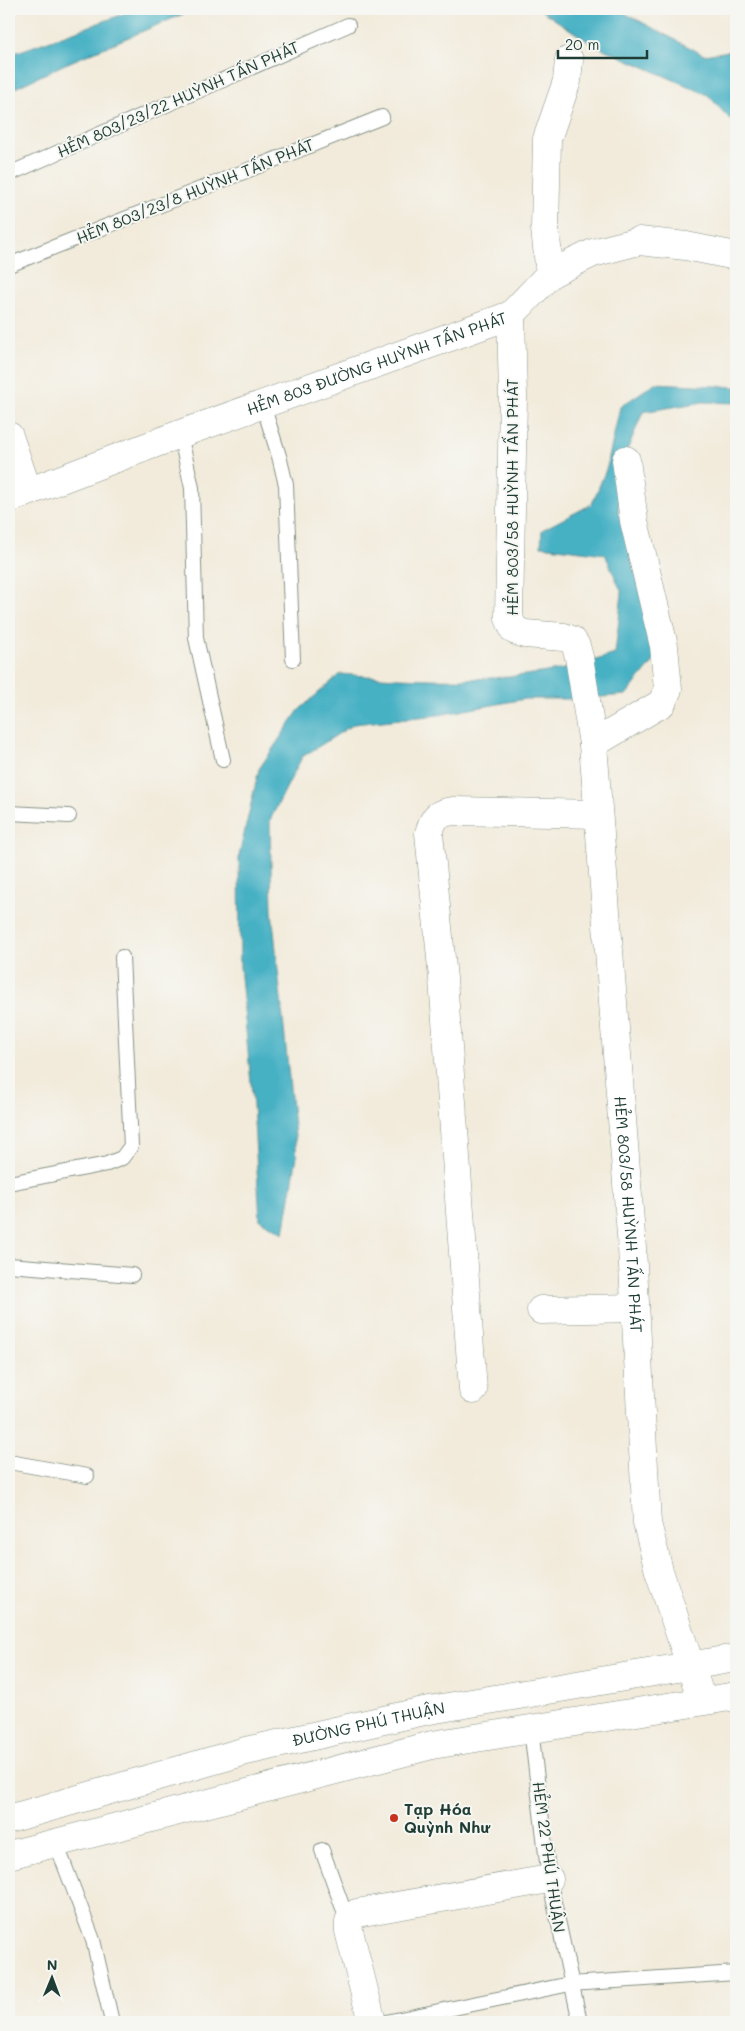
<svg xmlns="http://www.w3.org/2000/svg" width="745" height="2031" font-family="Mali,sans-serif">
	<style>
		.water { fill: #46b1c4; stroke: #32777c }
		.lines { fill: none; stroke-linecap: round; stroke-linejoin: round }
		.lane-casing { stroke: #889488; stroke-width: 16 }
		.street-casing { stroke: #889488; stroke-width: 29 }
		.secondary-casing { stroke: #889488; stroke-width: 29 }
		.lane { stroke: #fff; stroke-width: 14 }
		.street { stroke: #fff; stroke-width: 28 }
		.secondary { stroke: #fff; stroke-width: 28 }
		.poi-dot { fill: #c8321e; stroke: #f6f6f2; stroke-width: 2 }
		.labels { text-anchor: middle; stroke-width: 4; stroke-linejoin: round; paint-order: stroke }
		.street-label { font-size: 16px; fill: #1f3d34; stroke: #f6f6f2 }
		.poi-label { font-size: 16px; font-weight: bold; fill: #1f3d34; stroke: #f6f6f2; text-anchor: start }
	</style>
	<rect width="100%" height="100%" fill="#f6f6f2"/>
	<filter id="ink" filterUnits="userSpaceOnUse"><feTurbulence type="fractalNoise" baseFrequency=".02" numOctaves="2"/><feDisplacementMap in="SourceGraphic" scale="10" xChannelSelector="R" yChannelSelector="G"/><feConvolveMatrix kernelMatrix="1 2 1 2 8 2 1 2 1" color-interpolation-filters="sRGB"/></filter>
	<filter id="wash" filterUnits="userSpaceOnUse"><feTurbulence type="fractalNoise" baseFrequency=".0096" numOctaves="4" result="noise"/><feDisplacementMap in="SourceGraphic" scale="20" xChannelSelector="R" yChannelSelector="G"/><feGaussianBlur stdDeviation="1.12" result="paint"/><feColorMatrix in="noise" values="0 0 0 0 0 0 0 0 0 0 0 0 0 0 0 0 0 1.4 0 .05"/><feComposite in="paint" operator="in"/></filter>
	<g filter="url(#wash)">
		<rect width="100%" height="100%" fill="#f2ebdb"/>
		<g class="water">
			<path d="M 131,9 L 195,9 L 63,65 L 9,91 L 9,55 L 121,15 Z"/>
			<path d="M 539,9 L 617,9 L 704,55 L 736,50 L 736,126 L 708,95 L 592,44 Z"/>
			<path d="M 655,383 L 736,387 L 736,403 L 703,402 L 643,412 L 625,455 L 618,512 L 632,554 L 659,655 L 626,695 L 577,699 L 525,699 L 438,715 L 354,724 L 302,757 L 270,820 L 272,911 L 297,1156 L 284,1233 L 260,1220 L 253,1105 L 240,966 L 239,856 L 259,769 L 299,710 L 340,674 C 412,680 482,683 553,671 C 574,668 595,660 615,654 L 622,593 L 605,554 L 541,546 L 542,530 L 592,504 L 607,467 L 620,407 Z"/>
		</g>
	</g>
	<g filter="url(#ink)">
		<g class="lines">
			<g class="lane-casing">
				<g id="lane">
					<path d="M 9,174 L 348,25"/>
					<path d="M 9,265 L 382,117"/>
					<path d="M 263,405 L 279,456 L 286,485 L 293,659"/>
					<path d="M 180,434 L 192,488 L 196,638 L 223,760"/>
					<path d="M 9,813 L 69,816"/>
					<path d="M 9,1183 L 107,1164 L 122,1158 L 131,1146 L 122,957"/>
					<path d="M 9,1265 L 132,1275"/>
					<path d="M 9,1462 L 87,1476"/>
					<path d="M 531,1729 L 549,1879 L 580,2022"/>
					<path d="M 56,1843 L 93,1940 L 112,2022"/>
					<path d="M 322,1850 L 348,1922"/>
					<path d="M 386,2022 L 570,1984 L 736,1973"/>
				</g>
			</g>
			<g class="street-casing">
				<g id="street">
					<path d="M 550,274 L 545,229 L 547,139 L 567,81 L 569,60"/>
					<path id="s1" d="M 511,315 L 513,397 L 509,618 L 514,630 L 525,634 L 564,637 L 572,640 L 576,646 L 579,657 L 593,744 L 632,1248 L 647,1523 L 659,1571 L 702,1701"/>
					<path d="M 9,436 L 28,492"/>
					<path id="s2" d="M 9,499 L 180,434 L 511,315 L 550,274 L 593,253 L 639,241 L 686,246 L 736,256"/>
					<path d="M 593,744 L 662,703 L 668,689 L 664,646 L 634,521 L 626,460"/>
					<path d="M 541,1310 L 635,1308"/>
					<path d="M 473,1390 L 443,979 L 429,833 C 434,816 437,813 454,811 L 598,814"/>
					<path d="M 372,2022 L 349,1931 C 348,1922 348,1918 357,1913 L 549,1879"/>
				</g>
			</g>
			<g class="secondary-casing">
				<g id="secondary">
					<path id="s3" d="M 9,1819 L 246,1751 L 424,1711 L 736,1658"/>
					<path d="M 9,1855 L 432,1745 L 736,1696"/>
				</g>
			</g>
			<use href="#lane" class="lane"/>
			<use href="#street" class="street"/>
			<use href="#secondary" class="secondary"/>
		</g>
	</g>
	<circle class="poi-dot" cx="394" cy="1818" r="5"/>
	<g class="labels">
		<g class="street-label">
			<text transform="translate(178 99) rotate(-24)" y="6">HẺM 803/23/22 HUỲNH TẤN PHÁT</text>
			<text transform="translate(195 191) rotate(-22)" y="6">HẺM 803/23/8 HUỲNH TẤN PHÁT</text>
			<text dy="6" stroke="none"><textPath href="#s2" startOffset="392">HẺM 803 ĐƯỜNG HUỲNH TẤN PHÁT</textPath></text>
			<text transform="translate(512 497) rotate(-90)" y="6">HẺM 803/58 HUỲNH TẤN PHÁT</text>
			<text dy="6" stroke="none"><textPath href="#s1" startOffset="954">HẺM 803/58 HUỲNH TẤN PHÁT</textPath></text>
			<text dy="6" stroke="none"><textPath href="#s3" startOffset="372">ĐƯỜNG PHÚ THUẬN</textPath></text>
			<text transform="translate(549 1857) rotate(82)" y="6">HẺM 22 PHÚ THUẬN</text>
		</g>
		<g class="poi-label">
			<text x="404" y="1815">Tạp Hóa<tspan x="404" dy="18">Quỳnh Như</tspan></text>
		</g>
	</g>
	<rect width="745" height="2031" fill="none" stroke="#f6f6f2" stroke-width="30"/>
	<g transform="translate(52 1978) rotate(1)" stroke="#f6f6f2" stroke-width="4" paint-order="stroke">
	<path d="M0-4L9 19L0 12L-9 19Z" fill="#1f3d34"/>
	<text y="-8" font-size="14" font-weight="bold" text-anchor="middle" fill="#1f3d34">N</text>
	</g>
	<path d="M558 50v8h89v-8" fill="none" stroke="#1f3d34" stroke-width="2.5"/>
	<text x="565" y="50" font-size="15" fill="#1f3d34" stroke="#f6f6f2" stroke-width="4" paint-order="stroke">20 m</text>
</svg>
